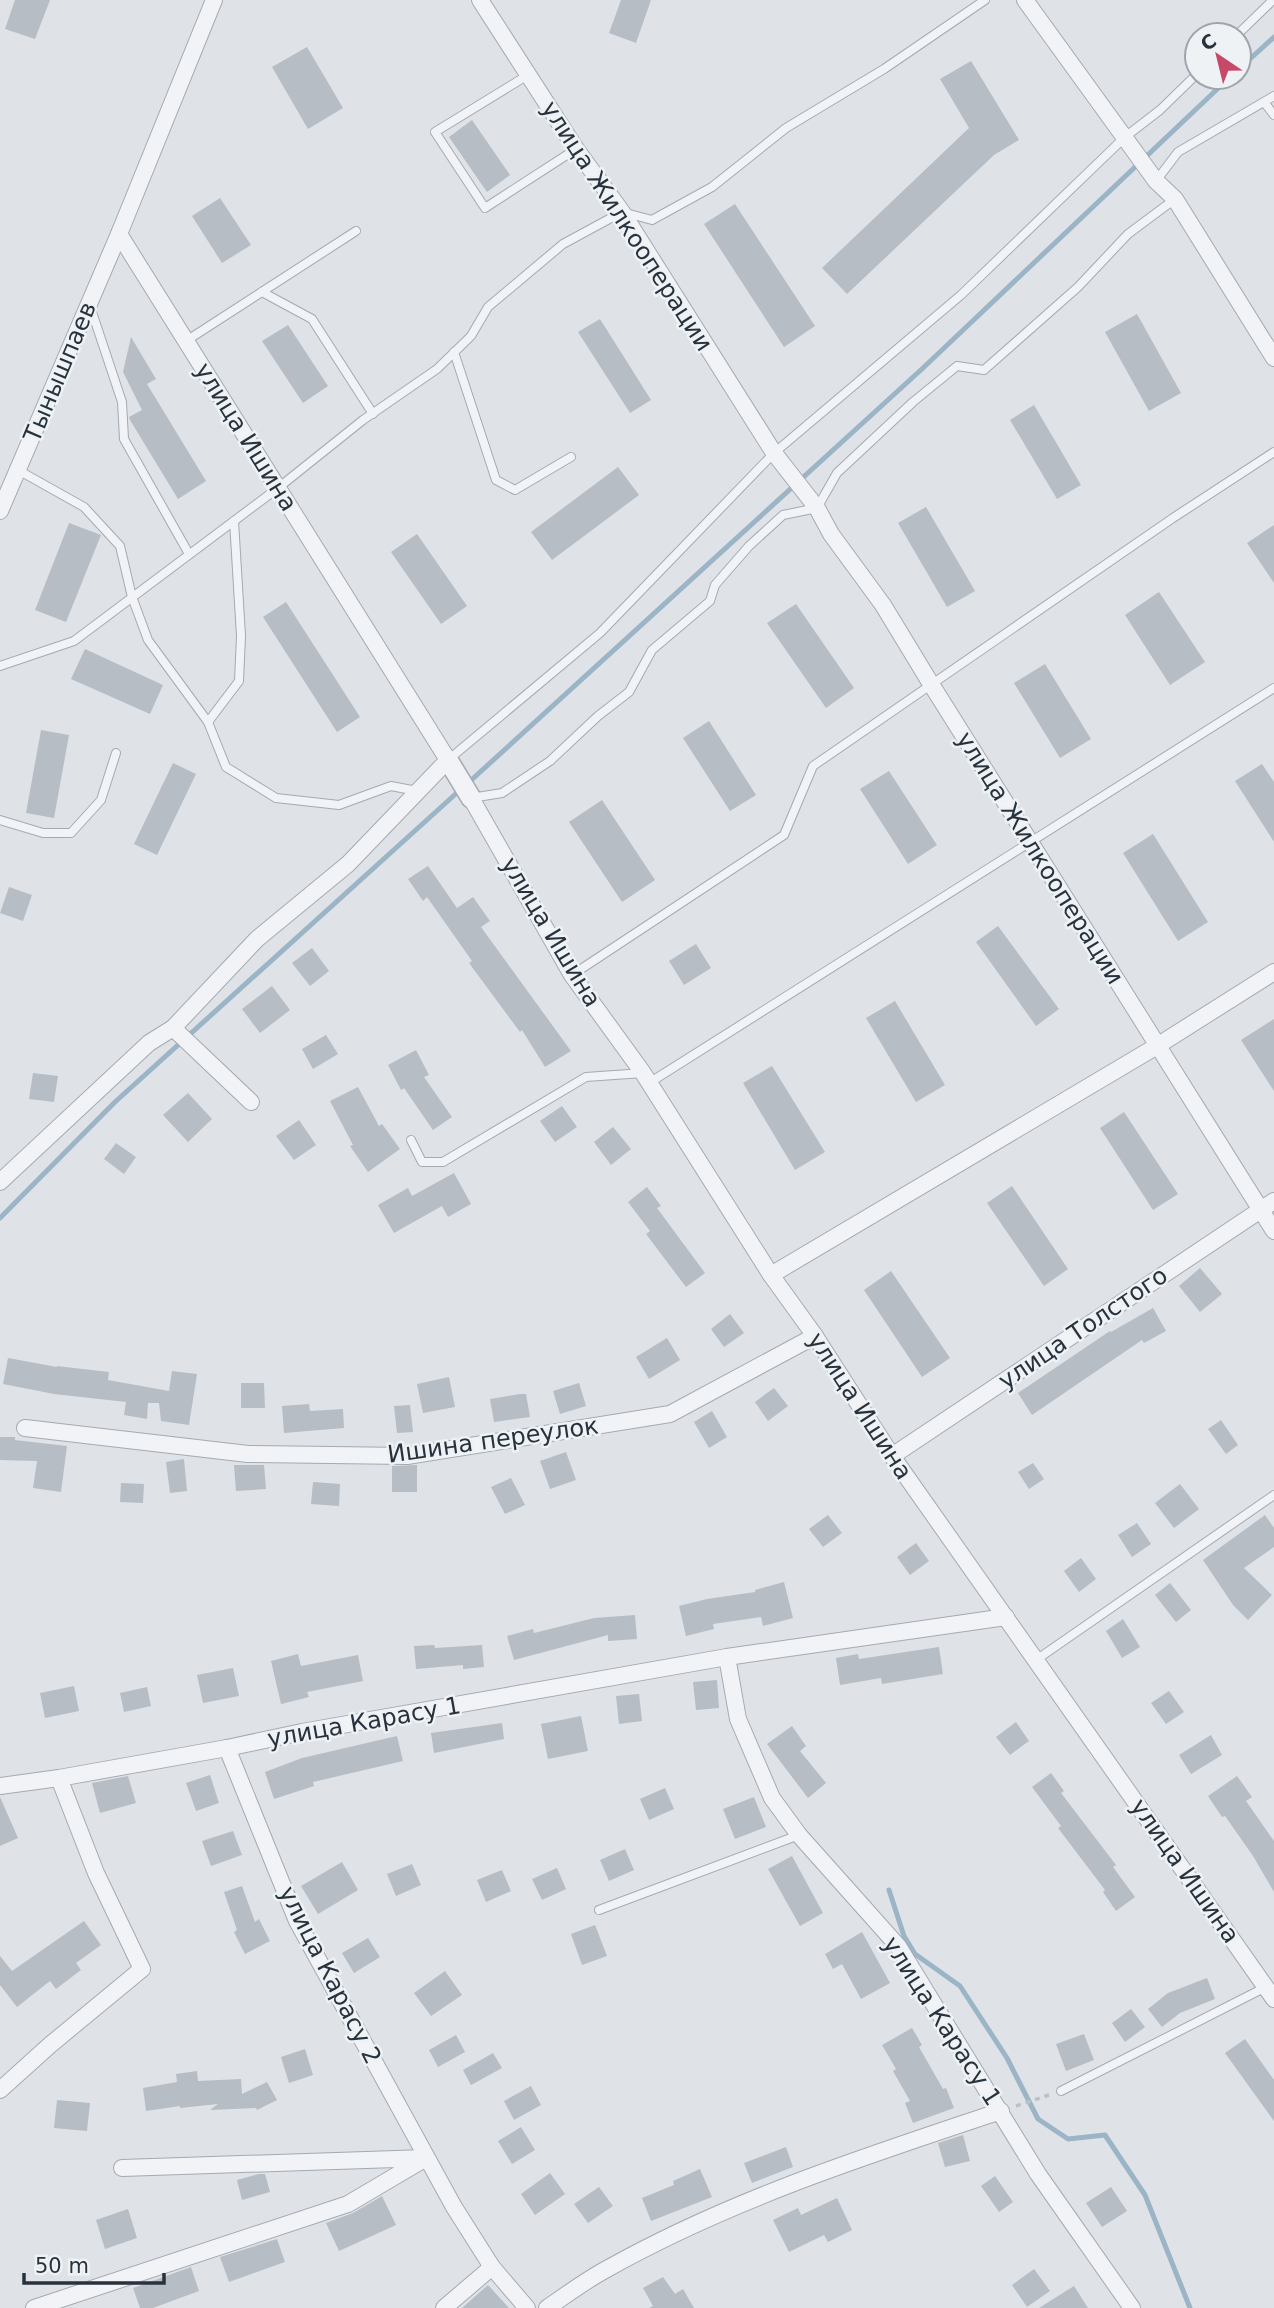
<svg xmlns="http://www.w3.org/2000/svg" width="1274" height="2308" font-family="'DejaVu Sans',sans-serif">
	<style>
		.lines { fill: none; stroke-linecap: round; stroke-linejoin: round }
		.stream { stroke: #9bb4c6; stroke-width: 5 }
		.building { fill: #b6bdc4 }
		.service-casing { stroke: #a4aab2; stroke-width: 10 }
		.minor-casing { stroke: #a4aab2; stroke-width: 18 }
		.tertiary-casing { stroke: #a4aab2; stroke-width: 22 }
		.path { stroke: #bdc1c6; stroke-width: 3.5; stroke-dasharray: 5 5; stroke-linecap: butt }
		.service { stroke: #f1f3f6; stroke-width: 8 }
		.minor { stroke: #f1f3f6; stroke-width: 16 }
		.tertiary { stroke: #f1f3f6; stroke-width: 19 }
		.labels { text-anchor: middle; stroke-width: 5; stroke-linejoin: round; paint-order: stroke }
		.street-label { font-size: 24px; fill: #28323e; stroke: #eef2f5 }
	</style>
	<rect width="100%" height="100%" fill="#dfe3e8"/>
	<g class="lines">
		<g class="stream">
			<path d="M 1239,69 L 1274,37"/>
			<path d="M 467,784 L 923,368 L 1230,77"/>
			<path d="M 0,1218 L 115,1102 L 460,790"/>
			<path d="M 889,1890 L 904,1936 L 915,1954 L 960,1986 L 1007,2058 L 1038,2119 L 1068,2139 L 1105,2135 L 1145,2195 L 1190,2308"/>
		</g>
	</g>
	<g class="building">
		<path d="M 15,0 L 50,0 L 35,39 L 5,29 Z"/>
		<path d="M 621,0 L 651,0 L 636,43 L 609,33 Z"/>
		<path d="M 307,47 L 343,108 L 308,129 L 272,67 Z"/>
		<path d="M 971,61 L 1019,140 L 994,155 L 847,294 L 822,268 L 969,128 L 940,79 Z"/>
		<path d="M 472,120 L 510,175 L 487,192 L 449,137 Z"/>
		<path d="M 220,198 L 251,245 L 222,263 L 192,216 Z"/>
		<path d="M 735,204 L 815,326 L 784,347 L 704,224 Z"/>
		<path d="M 1137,314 L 1181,393 L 1149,411 L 1105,332 Z"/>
		<path d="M 600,319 L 651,400 L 630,413 L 578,332 Z"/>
		<path d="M 288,325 L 328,386 L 303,403 L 262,341 Z"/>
		<path d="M 131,337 L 156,379 L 147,384 L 206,481 L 178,499 L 130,420 L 129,417 L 142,410 L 123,372 Z"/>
		<path d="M 1034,405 L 1081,485 L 1057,499 L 1010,420 Z"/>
		<path d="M 618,467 L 639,495 L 552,560 L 531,532 Z"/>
		<path d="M 926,507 L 975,591 L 947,607 L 898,523 Z"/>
		<path d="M 69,523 L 101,535 L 66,622 L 35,610 Z"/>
		<path d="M 1274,525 L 1274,583 L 1247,543 Z"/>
		<path d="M 417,534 L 467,606 L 441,624 L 391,552 Z"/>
		<path d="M 1159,592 L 1205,662 L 1170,685 L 1125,615 Z"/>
		<path d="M 286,602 L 360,717 L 337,732 L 263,617 Z"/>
		<path d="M 796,604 L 854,688 L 826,708 L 767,623 Z"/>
		<path d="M 85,649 L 163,685 L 150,714 L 71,679 Z"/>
		<path d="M 1045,664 L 1091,739 L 1060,758 L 1014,683 Z"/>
		<path d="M 709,721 L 756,795 L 730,811 L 683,738 Z"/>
		<path d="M 41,730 L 69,735 L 54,818 L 26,813 Z"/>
		<path d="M 173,763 L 196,774 L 157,855 L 134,844 Z"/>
		<path d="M 1262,764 L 1274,782 L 1274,842 L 1235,781 Z"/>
		<path d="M 889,771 L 937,845 L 908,864 L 860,789 Z"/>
		<path d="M 602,800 L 655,880 L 622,902 L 569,822 Z"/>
		<path d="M 1153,834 L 1208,922 L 1178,941 L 1123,853 Z"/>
		<path d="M 428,866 L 457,908 L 473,897 L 490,921 L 481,927 L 571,1051 L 545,1067 L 522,1030 L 520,1032 L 469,963 L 472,961 L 427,897 L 423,901 L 408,879 Z"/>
		<path d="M 9,887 L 32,895 L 23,921 L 0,913 Z"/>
		<path d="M 998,926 L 1059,1009 L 1036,1026 L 976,942 Z"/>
		<path d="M 696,944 L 711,968 L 684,985 L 669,961 Z"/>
		<path d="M 312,948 L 329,971 L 310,986 L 292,963 Z"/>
		<path d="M 272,986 L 290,1010 L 260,1033 L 242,1009 Z"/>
		<path d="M 895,1001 L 945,1085 L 916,1102 L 866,1018 Z"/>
		<path d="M 1274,1019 L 1274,1091 L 1241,1040 Z"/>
		<path d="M 326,1035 L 338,1054 L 313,1069 L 302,1049 Z"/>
		<path d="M 416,1050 L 429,1075 L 424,1077 L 452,1117 L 433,1130 L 404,1088 L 401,1090 L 388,1065 Z"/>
		<path d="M 772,1066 L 825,1152 L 795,1170 L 743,1083 Z"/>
		<path d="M 33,1073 L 58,1076 L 54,1102 L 29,1099 Z"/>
		<path d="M 358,1087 L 379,1126 L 382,1124 L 400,1149 L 368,1172 L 350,1146 L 353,1145 L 330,1101 Z"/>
		<path d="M 188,1093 L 212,1119 L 188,1142 L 163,1115 Z"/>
		<path d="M 562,1106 L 577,1127 L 555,1142 L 540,1121 Z"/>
		<path d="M 1124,1112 L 1178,1194 L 1153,1210 L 1100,1128 Z"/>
		<path d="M 299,1120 L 316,1145 L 294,1160 L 276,1136 Z"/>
		<path d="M 613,1127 L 631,1149 L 611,1165 L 594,1142 Z"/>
		<path d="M 116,1143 L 136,1157 L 124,1174 L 104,1159 Z"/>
		<path d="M 454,1173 L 471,1204 L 448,1217 L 442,1206 L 394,1233 L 378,1205 L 408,1188 L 412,1196 Z"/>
		<path d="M 1012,1186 L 1068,1269 L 1044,1286 L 987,1203 Z"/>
		<path d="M 647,1187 L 661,1206 L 657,1208 L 705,1273 L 686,1287 L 646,1234 L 650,1231 L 628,1202 Z"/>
		<path d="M 1200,1268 L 1222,1294 L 1200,1312 L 1179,1286 Z"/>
		<path d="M 891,1271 L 950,1358 L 922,1377 L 864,1290 Z"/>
		<path d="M 1153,1308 L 1166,1331 L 1144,1343 L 1142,1340 L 1032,1415 L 1018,1393 L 1110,1331 L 1111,1332 Z"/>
		<path d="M 730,1314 L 744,1333 L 724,1347 L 711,1329 Z"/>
		<path d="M 667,1338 L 680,1360 L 649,1379 L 636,1357 Z"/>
		<path d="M 8,1358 L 57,1367 L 57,1366 L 109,1372 L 108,1380 L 169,1391 L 172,1371 L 197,1374 L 189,1425 L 161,1421 L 159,1403 L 148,1403 L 147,1419 L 124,1415 L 126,1402 L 54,1394 L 3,1384 Z"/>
		<path d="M 449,1377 L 455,1407 L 423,1413 L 417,1384 Z"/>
		<path d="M 241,1383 L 264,1383 L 265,1408 L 241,1408 Z"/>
		<path d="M 579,1383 L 586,1406 L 560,1414 L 553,1391 Z"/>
		<path d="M 774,1388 L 788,1406 L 768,1421 L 755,1402 Z"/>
		<path d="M 520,1394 L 526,1394 L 530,1417 L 494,1422 L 490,1399 Z"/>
		<path d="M 309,1404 L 310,1411 L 343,1409 L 344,1428 L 284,1433 L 282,1406 Z"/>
		<path d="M 410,1405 L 413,1432 L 397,1433 L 394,1406 Z"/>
		<path d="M 712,1411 L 727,1437 L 709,1448 L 694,1422 Z"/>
		<path d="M 1221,1420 L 1238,1445 L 1226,1454 L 1208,1429 Z"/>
		<path d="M 0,1437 L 15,1437 L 15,1440 L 67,1446 L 61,1492 L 33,1488 L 37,1461 L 0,1460 Z"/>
		<path d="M 566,1452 L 576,1480 L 550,1489 L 540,1461 Z"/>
		<path d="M 184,1459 L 187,1491 L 170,1493 L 166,1462 Z"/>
		<path d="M 1033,1463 L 1044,1479 L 1029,1489 L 1018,1472 Z"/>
		<path d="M 234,1465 L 264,1465 L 266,1489 L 236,1491 Z"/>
		<path d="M 417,1465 L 417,1492 L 392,1492 L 392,1466 Z"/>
		<path d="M 511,1478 L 525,1505 L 505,1514 L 491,1487 Z"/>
		<path d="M 313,1482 L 340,1484 L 339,1506 L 311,1504 Z"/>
		<path d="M 121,1483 L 144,1484 L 143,1503 L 120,1502 Z"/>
		<path d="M 1180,1484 L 1199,1509 L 1174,1528 L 1155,1503 Z"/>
		<path d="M 828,1515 L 842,1533 L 823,1547 L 809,1529 Z"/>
		<path d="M 1265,1515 L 1274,1528 L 1274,1547 L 1244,1568 L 1272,1595 L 1248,1620 L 1233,1605 L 1203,1560 Z"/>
		<path d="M 1137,1523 L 1151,1544 L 1132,1557 L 1118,1535 Z"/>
		<path d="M 916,1543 L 929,1561 L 910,1575 L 897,1557 Z"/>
		<path d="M 1081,1558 L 1096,1579 L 1079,1592 L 1064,1571 Z"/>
		<path d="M 784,1582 L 793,1618 L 763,1626 L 761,1617 L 713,1624 L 714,1629 L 686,1636 L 679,1606 L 707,1599 L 755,1592 L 755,1590 Z"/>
		<path d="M 1170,1583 L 1191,1610 L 1176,1622 L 1155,1595 Z"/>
		<path d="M 635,1615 L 637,1639 L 608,1641 L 608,1635 L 514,1660 L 507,1636 L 533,1629 L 534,1633 L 594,1618 Z"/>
		<path d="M 1123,1619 L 1140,1647 L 1122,1658 L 1106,1631 Z"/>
		<path d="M 434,1645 L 435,1648 L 482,1645 L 484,1667 L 463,1669 L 463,1665 L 416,1669 L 414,1646 Z"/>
		<path d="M 939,1647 L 943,1674 L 882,1684 L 881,1678 L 840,1685 L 836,1658 L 858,1654 L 859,1659 Z"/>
		<path d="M 298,1654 L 301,1666 L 358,1655 L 363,1681 L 307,1692 L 309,1697 L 281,1704 L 271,1661 Z"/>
		<path d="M 233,1668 L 239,1696 L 203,1703 L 197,1675 Z"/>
		<path d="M 717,1680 L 719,1708 L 696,1710 L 693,1682 Z"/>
		<path d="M 74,1686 L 79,1711 L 45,1718 L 40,1693 Z"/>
		<path d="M 147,1687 L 151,1706 L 124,1712 L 120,1693 Z"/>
		<path d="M 1169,1691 L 1184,1712 L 1166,1724 L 1151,1703 Z"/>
		<path d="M 639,1694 L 642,1721 L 619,1724 L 616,1696 Z"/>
		<path d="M 581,1716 L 588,1751 L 548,1759 L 541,1724 Z"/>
		<path d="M 1016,1722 L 1029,1741 L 1010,1755 L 996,1737 Z"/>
		<path d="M 502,1723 L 504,1739 L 434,1753 L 431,1733 Z"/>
		<path d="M 792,1726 L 806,1746 L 800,1751 L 826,1783 L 808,1798 L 767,1744 Z"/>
		<path d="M 1211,1735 L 1222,1755 L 1191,1774 L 1179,1755 Z"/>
		<path d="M 397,1736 L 403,1761 L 313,1782 L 314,1786 L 274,1799 L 265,1772 L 302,1758 Z"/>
		<path d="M 1051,1773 L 1064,1791 L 1061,1793 L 1116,1865 L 1113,1867 L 1135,1897 L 1116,1911 L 1103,1892 L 1105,1890 L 1058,1828 L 1061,1826 L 1032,1787 Z"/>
		<path d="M 210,1775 L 219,1803 L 196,1811 L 186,1783 Z"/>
		<path d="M 128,1776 L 136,1803 L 100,1813 L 92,1783 Z"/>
		<path d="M 1237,1776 L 1252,1797 L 1246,1801 L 1274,1841 L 1274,1892 L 1253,1856 L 1225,1816 L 1222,1817 L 1208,1796 Z"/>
		<path d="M 665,1788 L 674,1809 L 649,1820 L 640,1799 Z"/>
		<path d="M 0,1797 L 18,1838 L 0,1846 Z"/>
		<path d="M 754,1797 L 766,1827 L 735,1839 L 723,1809 Z"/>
		<path d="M 233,1831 L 242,1855 L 211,1866 L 202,1841 Z"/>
		<path d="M 625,1849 L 634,1870 L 609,1881 L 600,1860 Z"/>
		<path d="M 792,1856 L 823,1913 L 800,1926 L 768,1869 Z"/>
		<path d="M 342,1862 L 358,1890 L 318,1914 L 301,1886 Z"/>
		<path d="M 412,1864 L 421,1885 L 396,1896 L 387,1874 Z"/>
		<path d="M 557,1868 L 566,1889 L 542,1900 L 532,1879 Z"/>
		<path d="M 502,1870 L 511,1891 L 486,1902 L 477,1880 Z"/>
		<path d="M 242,1886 L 255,1922 L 259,1919 L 270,1941 L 245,1954 L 234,1932 L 237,1930 L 224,1892 Z"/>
		<path d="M 84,1921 L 101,1945 L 76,1963 L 81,1970 L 56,1989 L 50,1981 L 17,2007 L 0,1985 L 0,1956 L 12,1971 Z"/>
		<path d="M 595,1925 L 607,1956 L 582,1965 L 571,1934 Z"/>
		<path d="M 862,1932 L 890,1983 L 861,1999 L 842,1964 L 833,1969 L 825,1954 Z"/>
		<path d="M 368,1938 L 380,1957 L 354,1973 L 342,1953 Z"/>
		<path d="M 445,1971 L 462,1995 L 431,2016 L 414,1993 Z"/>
		<path d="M 1207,1978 L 1215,1999 L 1180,2013 L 1162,2027 L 1148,2009 L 1168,1993 Z"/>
		<path d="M 1131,2009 L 1145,2027 L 1125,2042 L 1112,2023 Z"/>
		<path d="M 912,2028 L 922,2045 L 919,2047 L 943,2089 L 946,2088 L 954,2108 L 913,2123 L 905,2103 L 910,2101 L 893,2071 L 896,2069 L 882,2045 Z"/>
		<path d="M 1084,2034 L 1094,2060 L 1066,2071 L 1056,2044 Z"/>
		<path d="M 456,2035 L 465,2052 L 438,2067 L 429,2050 Z"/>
		<path d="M 1245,2039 L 1274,2080 L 1274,2121 L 1225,2053 Z"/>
		<path d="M 305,2049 L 313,2075 L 289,2083 L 281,2057 Z"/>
		<path d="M 493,2053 L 502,2068 L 471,2085 L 463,2070 Z"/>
		<path d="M 197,2071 L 198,2081 L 241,2079 L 242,2094 L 267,2082 L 277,2100 L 257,2110 L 256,2108 L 210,2110 L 218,2104 L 180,2108 L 180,2106 L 146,2111 L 143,2088 L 177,2082 L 176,2074 Z"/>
		<path d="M 531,2086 L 541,2105 L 514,2120 L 504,2101 Z"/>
		<path d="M 57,2100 L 90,2103 L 87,2131 L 54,2128 Z"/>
		<path d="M 521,2127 L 535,2150 L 512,2164 L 498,2141 Z"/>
		<path d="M 963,2135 L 970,2161 L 945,2167 L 938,2143 Z"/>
		<path d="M 786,2147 L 793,2167 L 752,2183 L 744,2163 Z"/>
		<path d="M 700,2169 L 712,2197 L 651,2221 L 642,2198 L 674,2185 L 673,2181 Z"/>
		<path d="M 550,2173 L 565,2194 L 535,2215 L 521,2194 Z"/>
		<path d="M 259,2174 L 265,2174 L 270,2192 L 242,2200 L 237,2180 Z"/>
		<path d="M 995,2176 L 1013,2202 L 999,2212 L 981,2186 Z"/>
		<path d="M 599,2187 L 613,2206 L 588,2223 L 574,2204 Z"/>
		<path d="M 1111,2187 L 1127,2211 L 1102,2227 L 1086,2203 Z"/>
		<path d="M 382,2196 L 396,2225 L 339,2251 L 326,2223 L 353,2213 Z"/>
		<path d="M 837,2198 L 852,2230 L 828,2242 L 824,2235 L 789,2252 L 773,2220 L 798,2208 L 801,2215 Z"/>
		<path d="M 128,2209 L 137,2238 L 105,2249 L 96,2220 Z"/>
		<path d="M 277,2239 L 285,2262 L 229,2282 L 220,2257 Z"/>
		<path d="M 191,2267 L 199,2291 L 153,2308 L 140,2308 L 133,2288 Z"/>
		<path d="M 1034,2269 L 1050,2291 L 1027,2307 L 1012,2285 Z"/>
		<path d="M 663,2277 L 675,2294 L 683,2289 L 694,2308 L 649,2308 L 653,2306 L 643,2288 Z"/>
		<path d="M 488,2285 L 509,2308 L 462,2308 Z"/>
		<path d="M 1074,2286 L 1088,2308 L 1039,2308 Z"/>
	</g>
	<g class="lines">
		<g class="service-casing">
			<g id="service">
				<path d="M 1237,35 L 1273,0"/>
				<path d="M 528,75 L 435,132 L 485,208 L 576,149"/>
				<path d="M 1264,102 L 1274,115"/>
				<path d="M 1156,181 L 1178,152 L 1274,96"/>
				<path d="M 262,292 L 312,319 L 373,414"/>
				<path d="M 90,306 L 122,402 L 124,439 L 189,554"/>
				<path d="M 186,341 L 356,231"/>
				<path d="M 454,352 L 496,480 L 515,490 L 571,457"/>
				<path d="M 18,470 L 84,507 L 120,546 L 132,597 L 148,640 L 208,722 L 226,767 L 276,798 L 339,805 L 391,786 L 417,791"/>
				<path d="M 0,666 L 74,641 L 278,488 L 363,420 L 437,369 L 471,336 L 488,307 L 563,244 L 622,212 L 652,220 L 712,187 L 786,128 L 884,69 L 985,0"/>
				<path d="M 208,722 L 239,681 L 241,636 L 234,521"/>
				<path d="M 448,760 L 600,633 L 774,453 L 961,295 L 1125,137 L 1160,110 L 1197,74"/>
				<path d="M 471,798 L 502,793 L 550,761 L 598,716 L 629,692 L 652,650 L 710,601 L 715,585 L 749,546 L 783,515 L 817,508 L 837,473 L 913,402 L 957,366 L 984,370 L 1078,287 L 1128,234 L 1175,199"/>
				<path d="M 0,820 L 43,833 L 71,833 L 101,800 L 116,753"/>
				<path d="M 572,975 L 784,835 L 813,766 L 1173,518 L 1274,452"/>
				<path d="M 649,1083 L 1274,688"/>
				<path d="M 411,1140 L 422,1162 L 443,1162 L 586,1077 L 643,1073"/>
				<path d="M 1036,1660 L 1274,1495"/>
				<path d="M 599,1910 L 799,1835"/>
				<path d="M 1061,2091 L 1266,1987"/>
			</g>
		</g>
		<g class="minor-casing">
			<g id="minor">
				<path d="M 480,0 L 576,149 L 622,212 L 774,453 L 817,508 L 831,534 L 883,605 L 931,684 L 1274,1231"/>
				<path d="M 1025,0 L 1156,181 L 1175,199 L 1274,358"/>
				<path d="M 0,511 L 119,234 L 214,0"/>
				<path d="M 471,798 L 572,975 L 643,1073 L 771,1275 L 815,1336 L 892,1456 L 1274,1999"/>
				<path d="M 173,1028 L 251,1102"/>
				<path d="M 0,1182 L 149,1043 L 173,1028 L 257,939 L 348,864 L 448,760 L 119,234"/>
				<path d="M 771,1275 L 1157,1046 L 1274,972"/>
				<path d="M 25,1428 L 248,1454 L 407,1456 L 670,1414 L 815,1336"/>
				<path d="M 892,1456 L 1274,1201"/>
				<path d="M 727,1657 L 738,1719 L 772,1798 L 799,1835 L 898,1946 L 1038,2174 L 1132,2308"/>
				<path d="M 227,1748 L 297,1921 L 454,2207 L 492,2267 L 527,2308"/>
				<path d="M 0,1786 L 59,1778 L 227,1748 L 302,1732 L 727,1657 L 1006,1617"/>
				<path d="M 0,2090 L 50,2045 L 142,1969 L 96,1873 L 59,1778"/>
				<path d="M 34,2308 L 348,2204 L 426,2158 L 122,2168"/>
				<path d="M 444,2308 L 492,2267"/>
				<path d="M 547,2308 C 566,2295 585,2281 605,2270 C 729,2200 866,2156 1001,2111"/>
			</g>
		</g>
		<g class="tertiary-casing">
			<path id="tertiary" d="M 448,760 L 471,798"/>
		</g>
		<path class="path" d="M 1016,2106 L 1049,2095"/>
		<use href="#service" class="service"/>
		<use href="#minor" class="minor"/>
		<use href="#tertiary" class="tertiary"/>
	</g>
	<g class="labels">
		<g class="street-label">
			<text transform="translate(627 226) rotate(57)" y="8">улица Жилкооперации</text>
			<text transform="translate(60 372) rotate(-67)" y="8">Тынышпаев</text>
			<text transform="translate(246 437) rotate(58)" y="8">улица Ишина</text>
			<text transform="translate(1040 858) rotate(58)" y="8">улица Жилкооперации</text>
			<text transform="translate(551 932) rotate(59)" y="8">улица Ишина</text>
			<text transform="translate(1083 1328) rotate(-34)" y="8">улица Толстого</text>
			<text transform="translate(860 1406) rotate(57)" y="8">улица Ишина</text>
			<text transform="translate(493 1440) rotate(-8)" y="8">Ишина переулок</text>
			<text transform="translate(364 1722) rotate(-10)" y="8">улица Карасу 1</text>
			<text transform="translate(1185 1871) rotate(55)" y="8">улица Ишина</text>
			<text transform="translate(330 1975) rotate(63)" y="8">улица Карасу 2</text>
			<text transform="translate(942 2021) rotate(57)" y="8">улица Карасу 1</text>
		</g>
	</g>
	<g transform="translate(1218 56) rotate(325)"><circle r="33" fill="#eef2f5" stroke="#9fa5ac" stroke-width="2"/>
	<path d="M0-5L12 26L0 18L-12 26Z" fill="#c84869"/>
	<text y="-10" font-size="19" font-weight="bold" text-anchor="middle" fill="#28323e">С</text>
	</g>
	<path d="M24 2273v10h140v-10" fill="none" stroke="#28323e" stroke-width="3.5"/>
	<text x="35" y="2273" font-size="21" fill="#28323e" stroke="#eef2f5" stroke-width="5" paint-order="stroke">50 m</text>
</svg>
